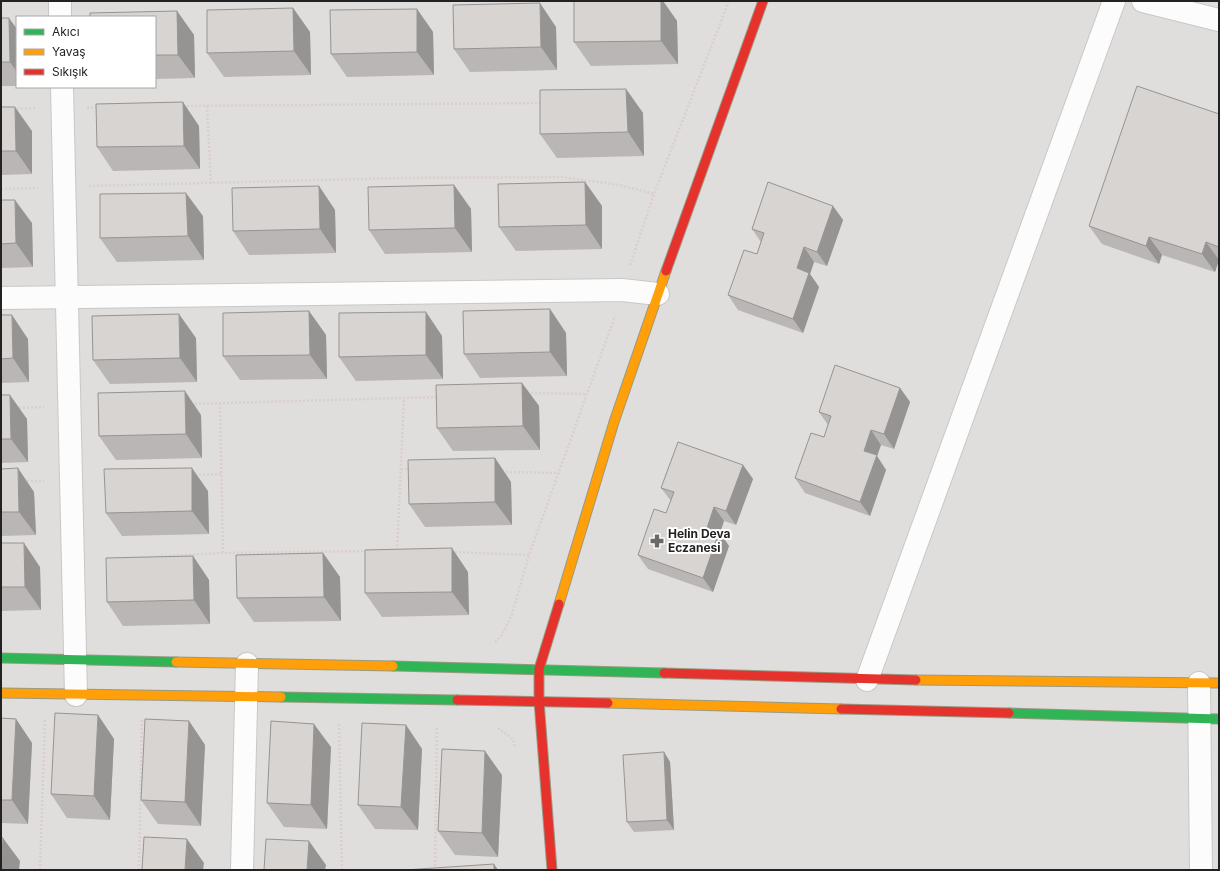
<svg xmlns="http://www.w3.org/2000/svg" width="1220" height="871" font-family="Inter,sans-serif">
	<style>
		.residential { fill: #dfdedc; fill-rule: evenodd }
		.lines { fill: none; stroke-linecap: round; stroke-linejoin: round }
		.street-casing { stroke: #c9c8c7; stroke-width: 24 }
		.fast-casing { stroke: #999a82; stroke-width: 11 }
		.slow-casing { stroke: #999a82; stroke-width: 11 }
		.jam-casing { stroke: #999a82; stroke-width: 11 }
		.path { stroke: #dccecd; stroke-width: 2.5; stroke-dasharray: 2 2; stroke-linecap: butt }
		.street { stroke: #fdfcfc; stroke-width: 22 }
		.fast { stroke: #30b455; stroke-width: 9 }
		.slow { stroke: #ff9f0a; stroke-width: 9 }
		.jam { stroke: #e5322d; stroke-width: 9 }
		.wall { fill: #b9b6b5 }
		.shaded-wall { fill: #969493 }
		.building { fill: #d7d4d2; stroke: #969493 }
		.labels { text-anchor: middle; stroke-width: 4; stroke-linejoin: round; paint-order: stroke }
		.poi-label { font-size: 12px; font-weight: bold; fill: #222; stroke: #fff; text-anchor: start }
	</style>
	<rect width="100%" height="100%" fill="#f0eeeb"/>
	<path class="residential" d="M 1,1 L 1219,1 L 1219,870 L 1,870 ZM 17,17 L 155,17 L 155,87 L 17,87 Z"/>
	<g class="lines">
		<g class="street-casing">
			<g id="street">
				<path d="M 60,1 L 60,17"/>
				<path d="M 1143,1 L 1219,20"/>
				<path d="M 62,87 L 76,695"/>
				<path d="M 1,298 L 622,290 L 658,294"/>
				<path d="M 867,680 L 1114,1"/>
				<path d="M 1199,683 L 1201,870"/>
				<path d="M 242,870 L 247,664"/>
			</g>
		</g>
		<g class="fast-casing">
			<g id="fast">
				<path d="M 1,658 L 176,662"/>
				<path d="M 393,666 L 664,673"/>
				<path d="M 281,697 L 457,700"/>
				<path d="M 1009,713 L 1219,719"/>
			</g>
		</g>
		<g class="slow-casing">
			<g id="slow">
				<path d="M 559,604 L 614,422 L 666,271"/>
				<path d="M 176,662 L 393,666"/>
				<path d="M 916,680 L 1219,683"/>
				<path d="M 1,693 L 281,697"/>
				<path d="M 608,703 L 841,709"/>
			</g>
		</g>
		<g class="jam-casing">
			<g id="jam">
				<path d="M 666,271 L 763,1"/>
				<path d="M 664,673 L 916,680"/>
				<path d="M 457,700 L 608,703"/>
				<path d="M 841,709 L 1009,713"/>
				<path d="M 552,870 L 539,701 L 539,669 L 559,604"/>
			</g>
		</g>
		<g class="path">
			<path d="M 183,106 L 542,103"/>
			<path d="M 207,106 L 211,183"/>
			<path d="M 87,108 L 98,107"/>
			<path d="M 13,109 L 36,108"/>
			<path d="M 89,186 L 400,178 L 562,177 L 620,185 L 654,194"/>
			<path d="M 1,189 L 38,188"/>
			<path d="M 630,265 L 654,194 L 729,1"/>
			<path d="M 527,393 L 587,394"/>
			<path d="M 220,403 L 223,553"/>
			<path d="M 191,404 L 438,397"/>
			<path d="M 15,408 L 44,407"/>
			<path d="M 401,469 L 411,469"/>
			<path d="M 502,472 L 559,473"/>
			<path d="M 195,475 L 222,474"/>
			<path d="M 23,481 L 44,481"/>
			<path d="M 397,550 L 404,398"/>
			<path d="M 451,552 L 529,555"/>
			<path d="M 129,558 L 223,553 L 368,551"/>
			<path d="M 495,642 L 502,635 L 512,614 L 529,555 L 615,316"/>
			<path d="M 339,724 L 342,870"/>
			<path d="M 498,728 L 513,739 L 515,748"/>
			<path d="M 40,870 L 45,719"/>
			<path d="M 139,870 L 142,720"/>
			<path d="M 435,870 L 437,726"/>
		</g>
		<use href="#street" class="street"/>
		<use href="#fast" class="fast"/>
		<use href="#slow" class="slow"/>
		<use href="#jam" class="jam"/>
	</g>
	<g class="wall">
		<path d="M 574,1 L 663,1 L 677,21 L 678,64 L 591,66 L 574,42 Z"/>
		<path d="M 293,8 L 310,32 L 311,75 L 224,77 L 207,53 Z"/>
		<path d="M 417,9 L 433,32 L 434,75 L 347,77 L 331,54 Z"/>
		<path d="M 177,11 L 194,35 L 195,78 L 155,79 L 155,17 Z"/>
		<path d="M 1,18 L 17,29 L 17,86 L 1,86 Z"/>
		<path d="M 556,27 L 557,70 L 470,72 L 454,49 Z"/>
		<path d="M 626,89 L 643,113 L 644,156 L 557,158 L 540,134 Z"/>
		<path d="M 1,107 L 32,131 L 32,174 L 1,175 Z"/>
		<path d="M 1219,114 L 1219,260 L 1215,272 L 1162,255 L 1159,264 L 1102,244 L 1089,226 Z"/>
		<path d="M 199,126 L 200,169 L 113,171 L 97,147 Z"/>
		<path d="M 585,182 L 602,206 L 602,249 L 516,251 L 499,227 Z"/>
		<path d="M 454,185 L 471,209 L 472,252 L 385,254 L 369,230 Z"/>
		<path d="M 319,186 L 335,210 L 336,253 L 249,255 L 233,231 Z"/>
		<path d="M 1,200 L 32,223 L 33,267 L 1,268 Z"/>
		<path d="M 833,206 L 843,220 L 827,266 L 814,262 L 810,274 L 819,287 L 803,333 L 738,310 L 728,295 L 757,254 L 761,242 L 752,229 Z"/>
		<path d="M 203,216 L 204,260 L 117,262 L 100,238 Z"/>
		<path d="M 550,309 L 566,333 L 567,376 L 480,378 L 464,354 Z"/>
		<path d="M 309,311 L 326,335 L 327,379 L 240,380 L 223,356 Z"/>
		<path d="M 426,312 L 442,336 L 443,379 L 356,381 L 339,357 Z"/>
		<path d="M 1,315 L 28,339 L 29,382 L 1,383 Z"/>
		<path d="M 196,338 L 197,382 L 110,384 L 93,360 Z"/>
		<path d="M 522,383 L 539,406 L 540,450 L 453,451 L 437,428 Z"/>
		<path d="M 900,388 L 910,402 L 894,449 L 881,445 L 877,456 L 886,470 L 870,516 L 805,493 L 795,478 L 824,437 L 828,425 L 819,412 Z"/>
		<path d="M 1,395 L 27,419 L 28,462 L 1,463 Z"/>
		<path d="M 201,415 L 202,458 L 116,460 L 99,436 Z"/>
		<path d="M 495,458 L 511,482 L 512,525 L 425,527 L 409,504 Z"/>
		<path d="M 743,465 L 753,479 L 736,525 L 724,521 L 720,533 L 729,546 L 713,592 L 648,569 L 638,555 L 666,513 L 671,501 L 661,488 Z"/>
		<path d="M 1,469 L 34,492 L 36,535 L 1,536 Z"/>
		<path d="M 208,491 L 209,534 L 122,536 L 106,513 Z"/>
		<path d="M 1,543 L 40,567 L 41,610 L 1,611 Z"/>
		<path d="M 323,553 L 340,577 L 341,621 L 254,622 L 237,598 Z"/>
		<path d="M 193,556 L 209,580 L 210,624 L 123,626 L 107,602 Z"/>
		<path d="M 468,572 L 469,615 L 382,617 L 365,593 Z"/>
		<path d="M 98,715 L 114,739 L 110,820 L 67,818 L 51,794 Z"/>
		<path d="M 1,718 L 16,719 L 32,743 L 28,824 L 1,823 Z"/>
		<path d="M 189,721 L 205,745 L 201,826 L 158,824 L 141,800 Z"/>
		<path d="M 406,725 L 422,749 L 418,830 L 375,829 L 358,805 Z"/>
		<path d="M 331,747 L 327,829 L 284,827 L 267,803 Z"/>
		<path d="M 664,752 L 670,762 L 674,830 L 634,832 L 627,822 Z"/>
		<path d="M 502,775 L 498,857 L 455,855 L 438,831 Z"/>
	</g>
	<g class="shaded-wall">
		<path d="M 661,1 L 663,1 L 677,21 L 678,64 L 661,41 Z"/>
		<path d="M 540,3 L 556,27 L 557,70 L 541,47 Z"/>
		<path d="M 293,8 L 310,32 L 311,75 L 294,51 Z"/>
		<path d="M 417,9 L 433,32 L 434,75 L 417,52 Z"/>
		<path d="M 177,11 L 194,35 L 195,78 L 178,55 Z"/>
		<path d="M 9,18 L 17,29 L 17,72 L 10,62 Z"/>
		<path d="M 626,89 L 643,113 L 644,156 L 628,132 Z"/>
		<path d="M 183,102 L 199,126 L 200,169 L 184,146 Z"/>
		<path d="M 15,107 L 32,131 L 32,174 L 16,151 Z"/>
		<path d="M 585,182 L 602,206 L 602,249 L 586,225 Z"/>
		<path d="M 454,185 L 471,209 L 472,252 L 455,228 Z"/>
		<path d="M 319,186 L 335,210 L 336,253 L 320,229 Z"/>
		<path d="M 186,193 L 203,216 L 204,260 L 188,236 Z"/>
		<path d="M 15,200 L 32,223 L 33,267 L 16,243 Z"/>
		<path d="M 833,206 L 843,220 L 827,266 L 817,252 Z"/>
		<path d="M 1149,237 L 1162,255 L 1159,264 L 1146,246 Z"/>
		<path d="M 1206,242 L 1219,260 L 1215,272 L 1202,254 Z"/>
		<path d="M 804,247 L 814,262 L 810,274 L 819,287 L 803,333 L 793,319 L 797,268 Z"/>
		<path d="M 550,309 L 566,333 L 567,376 L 550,352 Z"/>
		<path d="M 309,311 L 326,335 L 327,379 L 310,355 Z"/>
		<path d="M 426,312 L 442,336 L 443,379 L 426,355 Z"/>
		<path d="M 179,314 L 196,338 L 197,382 L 180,358 Z"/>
		<path d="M 12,315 L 28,339 L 29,382 L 13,358 Z"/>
		<path d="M 522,383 L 539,406 L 540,450 L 523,426 Z"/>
		<path d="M 900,388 L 910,402 L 894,449 L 884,434 Z"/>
		<path d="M 185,391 L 201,415 L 202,458 L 186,434 Z"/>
		<path d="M 10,395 L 27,419 L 28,462 L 11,439 Z"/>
		<path d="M 871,430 L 881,445 L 877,456 L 886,470 L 870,516 L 860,502 L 864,451 Z"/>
		<path d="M 495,458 L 511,482 L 512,525 L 495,502 Z"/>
		<path d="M 743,465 L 753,479 L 736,525 L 726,511 Z"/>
		<path d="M 18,468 L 34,492 L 36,535 L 19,512 Z"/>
		<path d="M 192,468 L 208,491 L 209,534 L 192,511 Z"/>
		<path d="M 714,507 L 724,521 L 720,533 L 729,546 L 713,592 L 703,578 L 707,528 Z"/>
		<path d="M 24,543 L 40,567 L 41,610 L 25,587 Z"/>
		<path d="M 452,548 L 468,572 L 469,615 L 452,592 Z"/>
		<path d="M 323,553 L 340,577 L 341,621 L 324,597 Z"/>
		<path d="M 193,556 L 209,580 L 210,624 L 194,600 Z"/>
		<path d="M 98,715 L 114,739 L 110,820 L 94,796 Z"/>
		<path d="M 16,719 L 32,743 L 28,824 L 12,800 Z"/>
		<path d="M 189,721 L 205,745 L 201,826 L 185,802 Z"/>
		<path d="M 314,724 L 331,747 L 327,829 L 311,805 Z"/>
		<path d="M 406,725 L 422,749 L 418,830 L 401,807 Z"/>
		<path d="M 485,751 L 502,775 L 498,857 L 482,833 Z"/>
		<path d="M 664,752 L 670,762 L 674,830 L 667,820 Z"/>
		<path d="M 3,838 L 20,861 L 19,870 L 1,870 Z"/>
		<path d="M 187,839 L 204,863 L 203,870 L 185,870 Z"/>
		<path d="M 309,841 L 326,865 L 325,870 L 307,870 Z"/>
		<path d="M 494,864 L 498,870 L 494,870 Z"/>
	</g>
	<g class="building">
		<path d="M 574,1 L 661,1 L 661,41 L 574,42 Z"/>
		<path d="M 540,3 L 541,47 L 454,49 L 453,5 Z"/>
		<path d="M 293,8 L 294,51 L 207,53 L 207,10 Z"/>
		<path d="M 417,9 L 417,52 L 331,54 L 330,10 Z"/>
		<path d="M 177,11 L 178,55 L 155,55 L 155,17 L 90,17 L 90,13 Z"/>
		<path d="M 1,18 L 9,18 L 10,62 L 1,62 Z"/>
		<path d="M 1137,86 L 1219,114 L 1219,247 L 1206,242 L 1202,254 L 1149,237 L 1146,246 L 1089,226 Z"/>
		<path d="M 626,89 L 628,132 L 540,134 L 540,90 Z"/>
		<path d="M 183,102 L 184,146 L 97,147 L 96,104 Z"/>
		<path d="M 1,107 L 15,107 L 16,151 L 1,151 Z"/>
		<path d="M 585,182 L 586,225 L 499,227 L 498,184 Z"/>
		<path d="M 768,182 L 833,206 L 817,252 L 804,247 L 797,268 L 809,273 L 793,319 L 728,295 L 744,250 L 757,254 L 764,233 L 752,229 Z"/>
		<path d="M 454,185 L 455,228 L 369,230 L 368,187 Z"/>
		<path d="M 319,186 L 320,229 L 233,231 L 232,188 Z"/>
		<path d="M 186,193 L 188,236 L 100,238 L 100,194 Z"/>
		<path d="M 1,200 L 15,200 L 16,243 L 1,244 Z"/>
		<path d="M 550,309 L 550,352 L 464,354 L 463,311 Z"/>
		<path d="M 309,311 L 310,355 L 223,356 L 223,313 Z"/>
		<path d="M 426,312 L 426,355 L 339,357 L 339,313 Z"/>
		<path d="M 179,314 L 180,358 L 93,360 L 92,316 Z"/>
		<path d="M 1,315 L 12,315 L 13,358 L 1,359 Z"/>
		<path d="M 835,365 L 900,388 L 884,434 L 871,430 L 864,451 L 877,455 L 860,502 L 795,478 L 811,433 L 824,437 L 831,416 L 819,412 Z"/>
		<path d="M 522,383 L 523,426 L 437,428 L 436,385 Z"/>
		<path d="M 185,391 L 186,434 L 99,436 L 98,393 Z"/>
		<path d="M 1,395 L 10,395 L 11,439 L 1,439 Z"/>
		<path d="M 678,442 L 743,465 L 726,511 L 714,507 L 707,528 L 719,532 L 703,578 L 638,555 L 654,509 L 666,513 L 674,492 L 661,488 Z"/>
		<path d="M 495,458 L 495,502 L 409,504 L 408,460 Z"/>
		<path d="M 18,468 L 19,512 L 1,512 L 1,469 Z"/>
		<path d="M 192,468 L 192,511 L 106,513 L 104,469 Z"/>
		<path d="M 1,543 L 24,543 L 25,587 L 1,587 Z"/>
		<path d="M 452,548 L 452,592 L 365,593 L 365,550 Z"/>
		<path d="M 323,553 L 324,597 L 237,598 L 236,555 Z"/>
		<path d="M 193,556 L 194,600 L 107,602 L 106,558 Z"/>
		<path d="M 55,713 L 98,715 L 94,796 L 51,794 Z"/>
		<path d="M 1,718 L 16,719 L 12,800 L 1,800 Z"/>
		<path d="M 145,719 L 189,721 L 185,802 L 141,800 Z"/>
		<path d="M 271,721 L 314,724 L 311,805 L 267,803 Z"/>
		<path d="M 362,723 L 406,725 L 401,807 L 358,805 Z"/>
		<path d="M 442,749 L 485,751 L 482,833 L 438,831 Z"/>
		<path d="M 664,752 L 667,820 L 627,822 L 623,755 Z"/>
		<path d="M 1,837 L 3,838 L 1,870 Z"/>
		<path d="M 144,837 L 187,839 L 185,870 L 142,870 Z"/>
		<path d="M 266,839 L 309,841 L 307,870 L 264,870 Z"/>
		<path d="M 494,864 L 494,870 L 404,870 Z"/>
	</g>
	<defs>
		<g id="pharmacy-bare" transform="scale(1.08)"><path d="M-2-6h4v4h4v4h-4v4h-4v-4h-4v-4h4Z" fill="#6a6968" stroke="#fff" stroke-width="2.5" paint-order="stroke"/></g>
	</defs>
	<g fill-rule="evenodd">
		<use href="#pharmacy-bare" x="657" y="541"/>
	</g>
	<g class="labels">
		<g class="poi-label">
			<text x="668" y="538">Helin Deva<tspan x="668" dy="14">Eczanesi</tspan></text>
		</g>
	</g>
	<rect width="1220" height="871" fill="none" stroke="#222222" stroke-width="4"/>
	<rect x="16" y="16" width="140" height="72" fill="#ffffff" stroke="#a7a7a7"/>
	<rect x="24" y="29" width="20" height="6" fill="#30b455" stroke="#a7a7a7"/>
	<text x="52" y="36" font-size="12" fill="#222222">Akıcı</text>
	<rect x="24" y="49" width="20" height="6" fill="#ff9f0a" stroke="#a7a7a7"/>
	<text x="52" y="56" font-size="12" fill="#222222">Yavaş</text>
	<rect x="24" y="69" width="20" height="6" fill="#e5322d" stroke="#a7a7a7"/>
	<text x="52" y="76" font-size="12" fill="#222222">Sıkışık</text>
</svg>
